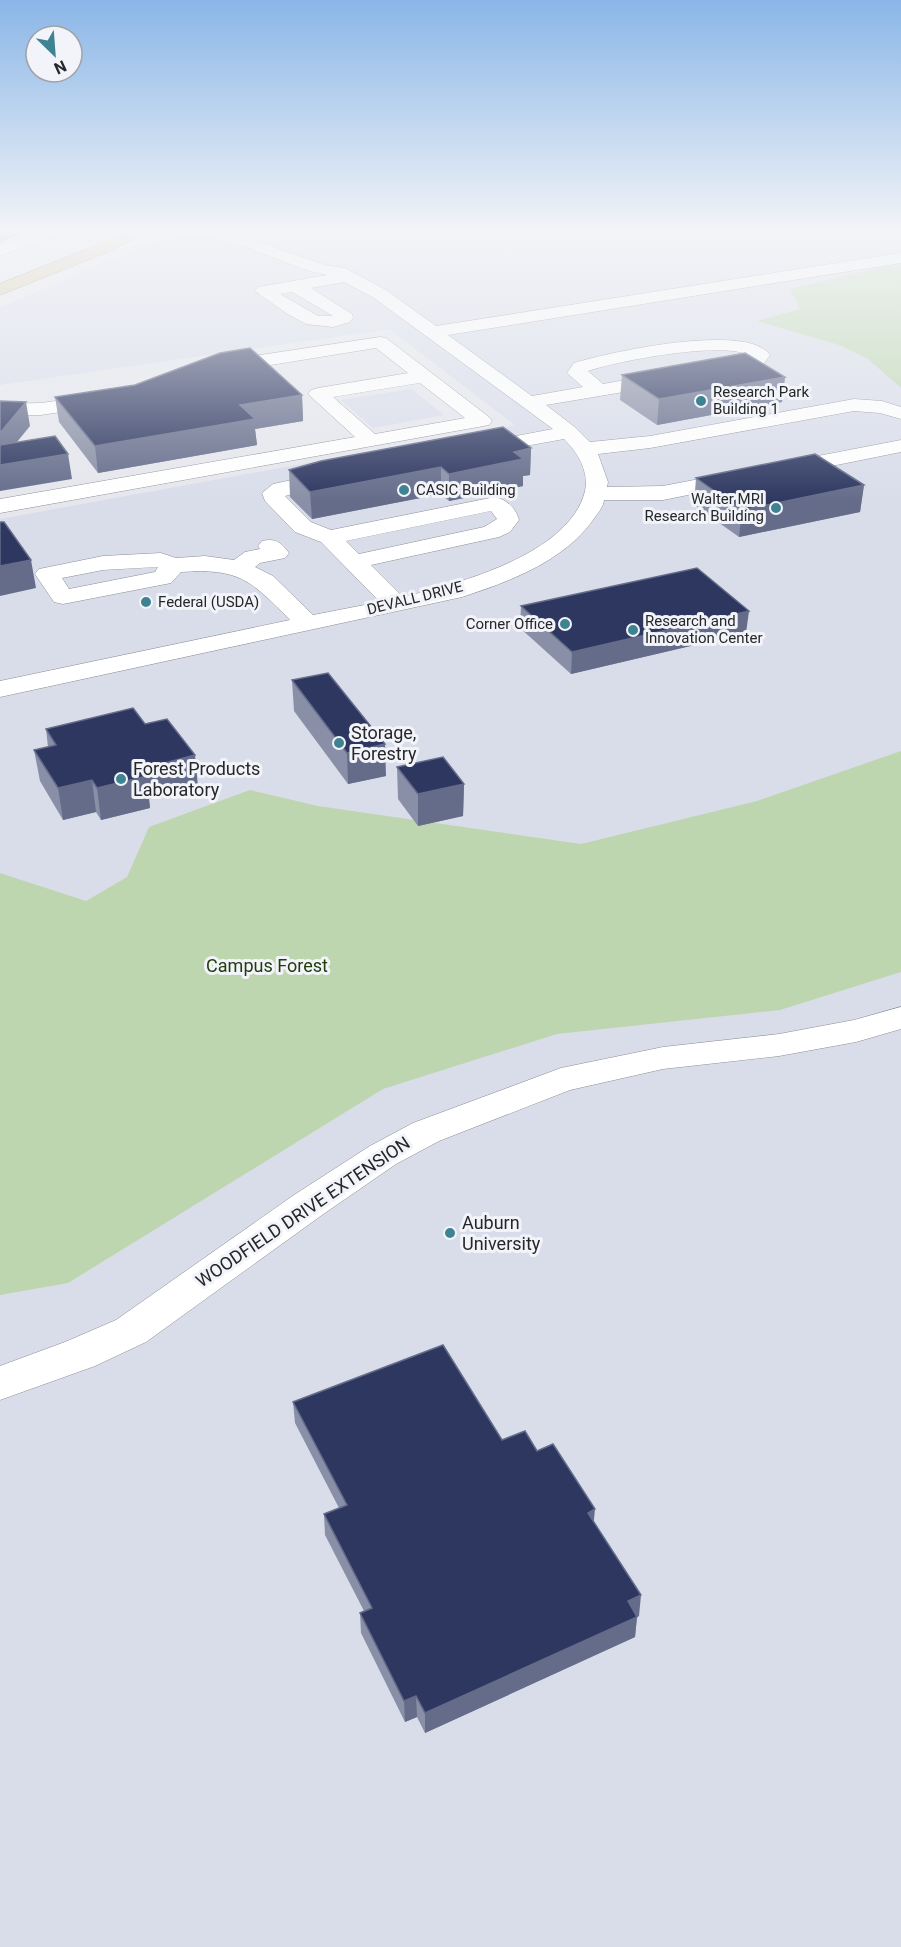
<svg xmlns="http://www.w3.org/2000/svg" width="901" height="1947" font-family="Roboto,sans-serif">
	<style>
		.built { fill: #d9ddea }
		.green { fill: #bdd6af }
		.lines { fill: none; stroke-linecap: round; stroke-linejoin: round }
		.minor-casing { stroke: #8c8e93; stroke-width: 1 }
		.major-casing { stroke: #8b7443; stroke-width: 1 }
		.minor { fill: #fff; fill-rule: evenodd }
		.major { fill: #dac497; fill-rule: evenodd }
		.wall { fill: #898fa6 }
		.shaded-wall { fill: #646c8a }
		.building { fill: #2d3760; stroke: #646c8a; stroke-width: 1.5 }
		.poi-dot { fill: #3f8392; stroke: #f2f4fa; stroke-width: 2 }
		.labels { text-anchor: middle; stroke-width: 6; stroke-linejoin: round; paint-order: stroke }
		.far-poi-label { font-size: 15px; fill: #262729; stroke: #f2f4fa; text-anchor: start }
		.far-street-label { font-size: 15px; fill: #262729; stroke: #f2f4fa }
		.poi-label { font-size: 18px; fill: #262729; stroke: #f2f4fa; text-anchor: start }
		.park-label { font-size: 18px; fill: #213d0c; stroke: #f2f4fa }
		.street-label { font-size: 18px; fill: #262729; stroke: #f2f4fa }
	</style>
	<rect width="100%" height="100%" fill="#e5e7ed"/>
	<g class="built">
		<path d="M 180,230 L 901,230 L 901,1947 L 0,1947 L 0,519 L 515,425 L 389,329 L 0,385 L 0,307 Z"/>
		<path d="M 411,389 L 444,415 L 373,428 L 341,400 Z"/>
	</g>
	<g class="green">
		<path d="M 901,262 L 901,388 L 868,359 L 839,345 L 757,321 L 800,309 L 790,289 Z"/>
		<path d="M 901,751 L 901,972 L 780,1010 L 557,1034 L 383,1089 L 68,1283 L 0,1295 L 0,873 L 86,901 L 127,877 L 149,827 L 250,790 L 318,806 L 581,844 L 757,801 Z"/>
	</g>
	<g class="lines">
		<g class="minor-casing">
			<g id="minor">
				<path d="M 43,230 L 65,230 L 63,233 L 0,256 L 0,245 Z"/>
				<path d="M 163,230 L 211,230 L 250,239 L 325,265 L 345,268 L 386,290 L 436,326 L 901,253 L 901,263 L 448,335 L 532,396 L 583,387 L 567,373 L 574,363 C 609,352 748,322 770,355 L 762,366 L 716,376 L 709,374 L 707,370 L 709,366 L 750,356 C 727,340 616,361 588,371 L 603,384 L 665,373 L 672,375 L 675,379 L 672,383 L 665,385 L 546,405 L 576,428 L 590,442 L 650,436 L 854,399 L 882,401 L 901,407 L 901,419 L 880,413 L 854,411 L 650,448 L 598,454 L 608,482 L 607,487 L 663,486 L 901,440 L 901,452 L 663,500 L 604,500 C 603,508 597,514 593,520 C 563,562 508,582 462,597 L 0,697 L 0,681 L 290,620 C 250,580 240,568 181,572 L 171,583 L 63,604 L 54,602 L 35,574 L 39,569 L 103,556 L 161,553 L 176,558 L 205,556 L 234,560 L 245,552 L 260,549 L 258,546 L 262,541 C 275,538 281,542 289,553 L 285,558 L 260,563 L 255,567 L 273,576 L 313,615 L 380,602 L 321,542 L 295,532 L 265,501 L 262,493 L 273,484 L 334,471 L 342,472 L 345,477 L 342,482 L 285,496 L 311,522 L 331,530 L 495,497 C 507,500 516,508 519,520 L 510,532 L 499,537 L 371,565 L 403,597 C 458,584 570,554 585,491 C 589,471 578,453 564,439 L 476,455 L 469,453 L 466,449 L 469,445 L 553,429 L 374,298 L 344,282 L 311,288 L 352,314 L 353,318 L 350,322 L 333,327 L 306,324 L 286,313 L 255,291 L 258,287 L 264,286 L 327,275 C 285,267 246,240 202,238 C 173,237 144,244 115,250 L 107,245 L 109,242 ZM 292,292 L 333,316 L 318,316 L 280,294 ZM 491,511 L 497,519 L 484,527 L 359,554 L 346,541 ZM 158,567 L 155,572 L 69,589 L 62,578 L 103,570 Z"/>
				<path d="M 380,337 L 386,338 L 489,417 L 492,421 L 489,425 L 0,513 L 0,499 L 355,437 L 308,394 L 311,390 L 318,388 L 408,373 L 376,348 L 221,373 L 214,371 L 212,367 L 214,363 L 221,361 ZM 420,383 L 465,418 L 375,434 L 333,397 Z"/>
				<path d="M 100,395 L 107,397 L 110,401 L 107,405 L 41,415 L 0,416 L 0,404 L 41,403 Z"/>
				<path d="M 901,1007 L 901,1029 L 856,1042 L 779,1056 L 663,1069 L 570,1090 L 439,1141 L 396,1164 L 322,1215 L 146,1342 L 95,1366 L 0,1400 L 0,1366 L 65,1342 L 116,1320 L 294,1195 L 370,1146 L 413,1123 L 561,1068 L 663,1047 L 779,1034 L 854,1020 Z"/>
			</g>
		</g>
		<g class="major-casing">
			<path id="major" d="M 136,230 L 157,230 L 155,233 L 0,295 L 0,284 Z"/>
		</g>
		<use href="#minor" class="minor"/>
		<use href="#major" class="major"/>
	</g>
	<g class="wall">
		<path d="M 622,375 L 785,377 L 782,402 L 657,425 L 620,400 Z"/>
		<path d="M 302,395 L 303,421 L 255,429 L 257,445 L 98,473 L 59,422 L 55,397 Z"/>
		<path d="M 531,448 L 530,475 L 523,476 L 523,486 L 449,501 L 441,494 L 312,519 L 290,497 L 289,470 Z"/>
		<path d="M 696,478 L 864,485 L 860,512 L 739,537 L 694,505 Z"/>
		<path d="M 521,606 L 746,633 L 571,674 L 520,628 Z"/>
		<path d="M 292,680 L 386,776 L 348,784 L 294,711 Z"/>
		<path d="M 46,729 L 198,787 L 149,799 L 150,808 L 101,820 L 96,812 L 63,820 L 40,781 L 34,750 L 48,747 Z"/>
		<path d="M 397,767 L 464,784 L 463,816 L 418,826 L 398,799 Z"/>
		<path d="M 293,1402 L 502,1440 L 537,1451 L 594,1522 L 639,1616 L 637,1617 L 635,1637 L 425,1733 L 417,1717 L 405,1722 L 361,1633 L 360,1613 L 364,1611 L 325,1535 L 324,1514 L 339,1508 L 295,1423 Z"/>
	</g>
	<g class="shaded-wall">
		<path d="M 6,230 L 33,230 L 0,242 L 0,232 Z"/>
		<path d="M 785,377 L 782,402 L 657,425 L 659,399 Z"/>
		<path d="M 302,395 L 303,421 L 255,429 L 257,445 L 98,473 L 95,446 L 240,405 Z"/>
		<path d="M 26,402 L 30,426 L 0,463 L 0,433 Z"/>
		<path d="M 531,448 L 530,475 L 523,476 L 523,486 L 449,501 L 449,474 L 514,452 Z"/>
		<path d="M 68,454 L 72,479 L 0,491 L 0,465 Z"/>
		<path d="M 441,467 L 441,494 L 312,519 L 310,492 Z"/>
		<path d="M 864,485 L 860,512 L 739,537 L 742,510 Z"/>
		<path d="M 31,560 L 36,588 L 0,596 L 0,566 Z"/>
		<path d="M 749,611 L 746,633 L 571,674 L 572,652 Z"/>
		<path d="M 385,744 L 386,776 L 348,784 L 347,753 Z"/>
		<path d="M 195,755 L 198,787 L 149,799 L 150,808 L 101,820 L 97,788 L 142,769 Z"/>
		<path d="M 92,780 L 96,812 L 63,820 L 58,788 Z"/>
		<path d="M 464,784 L 463,816 L 418,826 L 418,794 Z"/>
		<path d="M 595,1509 L 593,1530 L 588,1513 Z"/>
		<path d="M 641,1595 L 639,1616 L 625,1622 L 628,1601 Z"/>
		<path d="M 637,1617 L 635,1637 L 425,1733 L 425,1713 Z"/>
		<path d="M 416,1696 L 417,1717 L 405,1722 L 404,1701 Z"/>
	</g>
	<g class="building">
		<path d="M 250,348 L 302,395 L 240,405 L 255,419 L 95,446 L 55,397 L 135,385 L 220,353 Z"/>
		<path d="M 745,353 L 785,377 L 659,399 L 622,375 Z"/>
		<path d="M 0,401 L 26,402 L 0,433 Z"/>
		<path d="M 503,427 L 531,448 L 514,452 L 523,459 L 449,474 L 441,467 L 310,492 L 289,470 L 321,461 Z"/>
		<path d="M 55,436 L 68,454 L 0,465 L 0,445 Z"/>
		<path d="M 815,454 L 864,485 L 742,510 L 696,478 Z"/>
		<path d="M 0,522 L 4,522 L 31,560 L 0,566 Z"/>
		<path d="M 697,568 L 749,611 L 572,652 L 521,606 Z"/>
		<path d="M 328,673 L 385,744 L 347,753 L 292,680 Z"/>
		<path d="M 133,708 L 145,724 L 167,719 L 195,755 L 142,769 L 147,776 L 97,788 L 92,780 L 58,788 L 34,750 L 56,745 L 46,729 Z"/>
		<path d="M 443,757 L 464,784 L 418,794 L 397,767 Z"/>
		<path d="M 443,1345 L 502,1440 L 525,1431 L 537,1451 L 553,1444 L 595,1509 L 588,1513 L 641,1595 L 628,1601 L 637,1617 L 425,1713 L 416,1696 L 404,1701 L 360,1613 L 372,1608 L 324,1514 L 347,1505 L 293,1402 Z"/>
	</g>
	<linearGradient id="sky" x2="0" y2="1"><stop stop-color="#8ab6e7"/><stop offset="0.46" stop-color="#f3f4f7"/><stop offset="1" stop-color="#f3f4f7" stop-opacity="0"/></linearGradient>
	<rect width="901" height="502" fill="url(#sky)"/>
	<g class="poi-dot">
		<circle cx="701" cy="401" r="6"/>
		<circle cx="404" cy="490" r="6"/>
		<circle cx="776" cy="508" r="6"/>
		<circle cx="146" cy="602" r="6"/>
		<circle cx="565" cy="624" r="6"/>
		<circle cx="633" cy="630" r="6"/>
		<circle cx="339" cy="743" r="6"/>
		<circle cx="121" cy="779" r="6"/>
		<circle cx="450" cy="1233" r="6"/>
	</g>
	<g class="labels">
		<g class="far-poi-label">
			<text x="713" y="397">Research Park<tspan x="713" dy="17">Building 1</tspan></text>
			<text x="416" y="495">CASIC Building</text>
			<text x="764" y="504" text-anchor="end">Walter MRI<tspan x="764" dy="17">Research Building</tspan></text>
			<text x="158" y="607">Federal (USDA)</text>
			<text x="645" y="626">Research and<tspan x="645" dy="17">Innovation Center</tspan></text>
			<text x="553" y="629" text-anchor="end">Corner Office</text>
		</g>
		<g class="far-street-label">
			<text transform="translate(415 598) rotate(-14)" y="5">DEVALL DRIVE</text>
		</g>
		<g class="poi-label">
			<text x="351" y="739">Storage,<tspan x="351" dy="21">Forestry</tspan></text>
			<text x="133" y="775">Forest Products<tspan x="133" dy="21">Laboratory</tspan></text>
			<text x="462" y="1229">Auburn<tspan x="462" dy="21">University</tspan></text>
		</g>
		<g class="park-label">
			<text x="267" y="972">Campus Forest</text>
		</g>
		<g class="street-label">
			<text transform="translate(303 1212) rotate(-34)" y="6">WOODFIELD DRIVE EXTENSION</text>
		</g>
	</g>
	<g transform="translate(54 54) rotate(155)"><circle r="28" fill="#f2f4fa" stroke="#a0a2a6" stroke-width="1.5"/>
	<path d="M0-4.5L10 22L0 15L-10 22Z" fill="#3f8392"/>
	<text y="-9" font-size="16" font-weight="bold" text-anchor="middle" fill="#262729">N</text>
	</g>
</svg>
